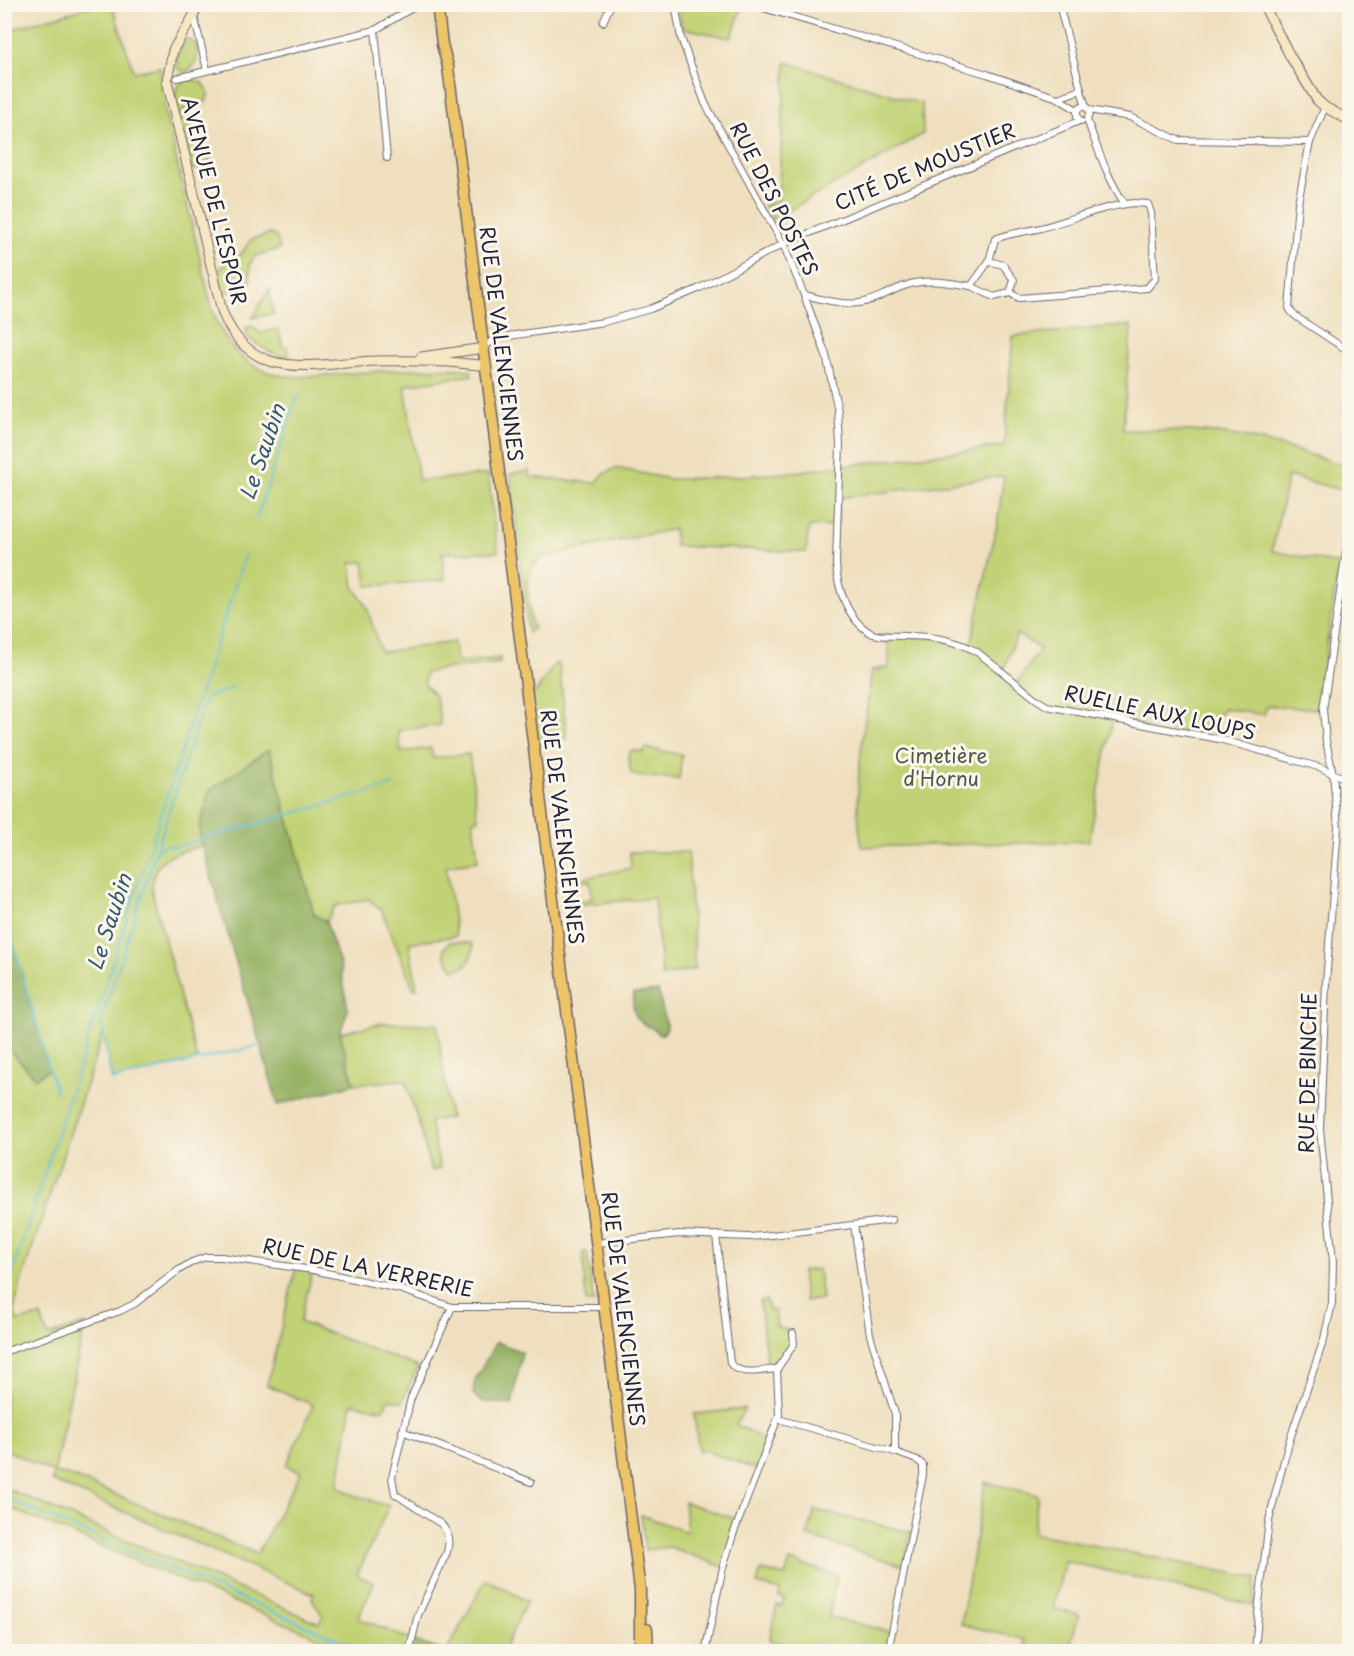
<svg xmlns="http://www.w3.org/2000/svg" width="1354" height="1656" font-family="'Playpen Sans',sans-serif">
	<style>
		.green { fill: #c1d174; stroke: #727a58; stroke-width: 1.5; fill-rule: evenodd }
		.forest { fill: #98b366; stroke: #5d6a50; stroke-width: 1.5 }
		.lines { fill: none; stroke-linecap: round; stroke-linejoin: round }
		.stream { stroke: #57bdd5; stroke-width: 2 }
		.street-casing { stroke: #6a6469; stroke-width: 8 }
		.secondary-casing { stroke: #6a6469; stroke-width: 11 }
		.primary-casing { stroke: #6a6469; stroke-width: 13 }
		.street { stroke: #fff; stroke-width: 6 }
		.secondary { stroke: #f8e7c3; stroke-width: 9 }
		.primary { stroke: #eec469; stroke-width: 10 }
		.labels { text-anchor: middle; stroke-width: 6; stroke-linejoin: round; paint-order: stroke }
		.street-label { font-size: 20px; fill: #22223b; stroke: #fbf7ec }
		.park-label { font-size: 20px; fill: #52574c; stroke: #fbf7ec }
		.water-label { font-size: 21px; font-style: italic; fill: #355871; stroke: #fbf7ec }
	</style>
	<rect width="100%" height="100%" fill="#fbf7ec"/>
	<filter id="ink" filterUnits="userSpaceOnUse"><feTurbulence type="fractalNoise" baseFrequency=".0167" numOctaves="2"/><feDisplacementMap in="SourceGraphic" scale="12" xChannelSelector="R" yChannelSelector="G"/><feConvolveMatrix kernelMatrix="1 2 1 2 8 2 1 2 1" color-interpolation-filters="sRGB"/></filter>
	<filter id="wash" filterUnits="userSpaceOnUse"><feTurbulence type="fractalNoise" baseFrequency=".008" numOctaves="4" result="noise"/><feDisplacementMap in="SourceGraphic" scale="24" xChannelSelector="R" yChannelSelector="G"/><feGaussianBlur stdDeviation="1.35" result="paint"/><feColorMatrix in="noise" values="0 0 0 0 0 0 0 0 0 0 0 0 0 0 0 0 0 1.4 0 .05"/><feComposite in="paint" operator="in"/></filter>
	<g filter="url(#wash)">
		<rect width="100%" height="100%" fill="#efdfbe"/>
		<g class="green">
			<path d="M 97,5 L 112,5 L 134,72 L 160,67 L 165,111 L 212,309 C 221,334 234,357 260,369 C 286,381 314,376 342,374 C 385,371 428,366 471,370 L 472,375 L 405,385 L 419,481 L 488,474 L 498,552 L 442,553 L 445,580 L 367,586 L 364,562 L 351,563 L 354,587 L 366,605 L 381,652 L 454,642 L 457,662 L 500,658 L 500,663 L 437,670 L 426,673 C 420,690 433,687 436,699 C 439,708 439,717 440,725 L 398,731 L 401,752 L 431,748 L 433,758 L 469,754 L 478,819 L 473,820 L 478,861 L 446,866 L 456,936 L 409,943 L 417,988 L 414,989 L 381,909 L 368,899 L 335,906 L 326,922 L 314,914 L 269,750 L 200,839 L 201,846 C 173,854 151,856 152,892 L 197,1060 L 112,1080 L 103,1034 L 21,1282 L 14,1310 L 17,1321 L 41,1316 L 48,1336 L 85,1324 L 54,1473 L 71,1476 L 257,1554 L 301,1472 L 286,1466 L 313,1405 L 267,1385 L 296,1268 L 313,1270 L 300,1322 L 418,1367 L 402,1402 L 389,1399 L 382,1410 L 352,1403 L 338,1487 L 356,1496 L 371,1499 L 371,1501 L 389,1506 L 357,1575 L 374,1583 L 358,1618 L 411,1640 L 409,1651 L 351,1651 L 5,1506 L 5,1488 L 319,1623 L 323,1616 L 312,1599 L 314,1594 L 52,1481 L 54,1473 L 5,1449 L 4,1248 L 6,1242 L 4,1236 L 5,1046 L 36,1078 L 49,1069 L 9,928 L 8,891 L 4,876 L 4,31 Z"/>
			<path d="M 678,5 L 736,5 L 741,10 L 731,38 L 682,28 Z"/>
			<path d="M 188,39 L 196,44 C 199,56 198,63 188,71 L 181,71 L 176,66 C 177,56 180,45 188,39 Z"/>
			<path d="M 786,62 L 922,104 L 923,134 L 772,220 L 764,205 L 778,201 Z"/>
			<path d="M 189,79 L 203,83 C 209,89 209,95 206,102 L 185,108 L 190,127 L 201,124 L 211,165 L 192,170 L 175,97 C 175,87 180,82 189,79 Z"/>
			<path d="M 269,234 L 276,236 L 280,249 L 255,256 L 250,264 L 250,283 C 241,298 214,294 218,274 C 221,261 232,263 239,256 C 244,252 247,245 250,240 Z"/>
			<path d="M 269,289 L 274,314 L 252,318 L 255,314 Z"/>
			<path d="M 1131,325 L 1123,430 C 1163,431 1204,429 1243,437 C 1279,444 1314,456 1349,467 L 1349,492 L 1288,476 L 1272,551 L 1339,564 L 1317,709 L 1267,706 L 1264,715 L 1225,708 L 1200,735 L 1112,721 L 1089,841 L 862,847 C 851,789 865,727 872,669 L 878,671 L 878,668 L 889,668 L 889,643 L 878,642 L 878,635 L 928,636 L 970,648 L 997,525 L 1004,476 L 839,498 L 837,526 L 809,527 L 806,552 L 675,546 L 674,529 L 546,556 C 519,568 529,598 531,623 L 534,628 L 528,633 L 510,474 L 529,471 L 531,477 L 596,483 L 603,474 L 616,468 L 669,479 L 709,478 L 784,473 L 1004,446 L 1013,336 ZM 1017,634 L 1040,649 L 1017,683 L 1003,672 Z"/>
			<path d="M 252,326 L 260,333 L 278,329 L 283,347 L 287,347 L 289,357 C 271,355 258,347 245,334 L 248,332 L 245,328 Z"/>
			<path d="M 555,664 L 559,664 L 567,739 L 533,737 L 527,693 L 536,692 Z"/>
			<path d="M 645,748 L 682,755 L 679,779 L 637,776 L 631,773 L 628,755 L 632,750 L 644,752 Z"/>
			<path d="M 630,852 L 688,852 L 695,969 L 662,976 L 654,898 L 574,905 L 573,901 L 592,899 L 590,881 L 571,883 L 570,881 L 631,868 Z"/>
			<path d="M 450,942 L 470,943 L 473,945 C 472,959 468,968 454,970 L 445,956 L 444,948 Z"/>
			<path d="M 383,1023 L 437,1024 L 450,1118 L 430,1121 L 440,1168 L 431,1171 L 419,1124 L 405,1080 L 354,1084 L 340,1033 Z"/>
			<path d="M 583,1252 L 587,1252 L 594,1302 L 586,1302 Z"/>
			<path d="M 818,1269 L 822,1299 L 805,1301 L 802,1271 Z"/>
			<path d="M 766,1300 L 770,1311 L 775,1311 L 777,1327 L 788,1330 L 792,1341 L 779,1362 L 767,1365 L 760,1301 Z"/>
			<path d="M 745,1409 L 736,1425 L 769,1442 L 758,1470 L 703,1450 L 699,1452 L 694,1414 Z"/>
			<path d="M 985,1482 L 1038,1495 L 1033,1533 L 1256,1578 L 1253,1605 L 1065,1561 L 1053,1608 L 1079,1615 L 1068,1651 L 1023,1651 L 1026,1640 L 961,1624 Z"/>
			<path d="M 684,1502 L 739,1520 L 723,1567 L 670,1547 L 645,1550 L 641,1515 L 687,1532 Z"/>
			<path d="M 815,1510 L 911,1532 L 904,1566 L 807,1536 Z"/>
			<path d="M 790,1561 L 837,1575 L 829,1617 L 892,1632 L 888,1651 L 814,1651 L 769,1641 L 777,1605 L 782,1606 L 784,1598 L 779,1597 L 780,1591 L 757,1584 L 761,1570 L 785,1576 Z"/>
			<path d="M 486,1579 L 527,1601 L 503,1651 L 447,1651 Z"/>
		</g>
		<g class="forest">
			<path d="M 269,749 L 314,914 L 326,922 L 340,964 L 348,1010 L 340,1033 L 354,1084 L 278,1105 L 200,839 L 200,825 L 209,791 Z"/>
			<path d="M 4,876 L 8,891 L 9,928 L 49,1069 L 36,1078 L 5,1046 Z"/>
			<path d="M 658,991 L 667,1028 L 663,1034 L 658,1034 L 653,1028 C 636,1024 631,1011 634,994 Z"/>
			<path d="M 496,1342 L 522,1352 L 512,1405 L 480,1401 L 473,1394 L 475,1380 Z"/>
			<path d="M 411,1640 L 444,1651 L 409,1652 Z"/>
		</g>
		<g class="lines">
			<g class="stream">
				<path d="M 257,518 L 298,395"/>
				<path d="M 233,688 L 206,697 L 101,1021 L 112,1080 L 257,1046"/>
				<path d="M 155,852 L 166,845 L 175,847 L 393,785"/>
				<path d="M 9,928 L 56,1093"/>
				<path d="M 4,1298 L 245,555"/>
				<path d="M 4,1498 L 352,1645"/>
			</g>
		</g>
	</g>
	<g filter="url(#ink)">
		<g class="lines">
			<g class="street-casing">
				<g id="street">
					<path d="M 675,4 L 681,38 L 705,103 L 783,244 L 804,295 L 826,355 L 838,411 L 840,444 L 836,563 C 837,588 848,622 873,634 C 881,637 895,635 905,636 C 931,636 952,639 976,651 L 1036,699 L 1047,706 L 1219,739 L 1322,768 L 1333,774 L 1350,779"/>
					<path d="M 750,4 L 987,74 L 1058,98 L 1081,90"/>
					<path d="M 1059,4 L 1081,90 L 1086,107 L 1090,112 L 1087,120 C 1098,149 1107,178 1125,204"/>
					<path d="M 194,16 L 207,70"/>
					<path d="M 603,22 L 611,4"/>
					<path d="M 375,30 L 387,158"/>
					<path d="M 177,78 L 375,30 L 419,4"/>
					<path d="M 1058,98 L 1077,110"/>
					<path d="M 1325,107 L 1310,142 L 1298,203 L 1289,308 L 1292,313 L 1298,318 L 1350,352"/>
					<path d="M 1089,110 L 1130,117 L 1178,140 L 1310,142"/>
					<path d="M 1081,121 L 1077,117 L 1077,110 L 1080,107 L 1086,107"/>
					<path d="M 1135,203 L 1148,204 L 1151,213 L 1155,279 L 1147,288 L 1019,298 L 1010,293 L 994,297 L 971,286 L 989,261 L 995,239 C 1010,233 1025,232 1041,228 C 1070,220 1107,205 1135,203 Z"/>
					<path d="M 989,261 L 1003,265 L 1014,280 L 1010,293"/>
					<path d="M 804,295 C 822,299 841,305 859,303 C 876,301 891,290 907,285 C 927,278 950,283 971,286"/>
					<path d="M 484,348 L 495,338 L 604,322 L 650,309 L 698,289 L 783,244 L 1077,122 L 1078,120"/>
					<path d="M 854,1225 L 870,1335 L 895,1414 L 895,1452"/>
					<path d="M 597,1243 L 679,1234 L 749,1237 L 772,1235 L 892,1220"/>
					<path d="M 4,1352 L 120,1311 L 134,1304 L 179,1270 L 192,1262 L 206,1257 L 221,1257 L 313,1270 L 399,1289 L 452,1307 L 605,1307"/>
					<path d="M 777,1369 L 794,1344 L 793,1333"/>
					<path d="M 778,1419 L 895,1452 L 917,1460 L 923,1465 L 923,1475 L 888,1652"/>
					<path d="M 402,1431 L 531,1482"/>
					<path d="M 409,1652 L 418,1615 L 447,1552 C 450,1541 449,1532 441,1524 L 395,1494 L 392,1477 L 411,1398 L 452,1307"/>
					<path d="M 705,1652 L 723,1567 L 733,1535 L 779,1415 L 777,1369 C 763,1370 740,1377 730,1363 L 716,1235"/>
					<path d="M 1255,1652 L 1259,1603 L 1269,1521 L 1275,1495 L 1289,1442 L 1324,1339 L 1332,1303 L 1333,1262 L 1320,1129 L 1326,983 L 1338,827 L 1333,774 L 1326,741 L 1323,710 L 1350,523"/>
				</g>
			</g>
			<g class="secondary-casing">
				<g id="secondary">
					<path d="M 197,4 L 194,15 L 173,50 L 167,81 L 222,311 C 251,385 313,363 376,361 C 400,360 425,361 449,362 C 461,363 474,365 486,365"/>
					<path d="M 1263,4 L 1290,56 L 1317,100 L 1325,107 L 1350,121"/>
					<path d="M 421,357 L 484,348"/>
				</g>
			</g>
			<g class="primary-casing">
				<g id="primary">
					<path d="M 437,4 L 442,44 L 448,67 L 640,1590 L 640,1652"/>
					<path d="M 647,1629 L 648,1652"/>
				</g>
			</g>
			<use href="#street" class="street"/>
			<use href="#secondary" class="secondary"/>
			<use href="#primary" class="primary"/>
		</g>
	</g>
	<g class="labels">
		<g class="street-label">
			<text transform="translate(925 167) rotate(-23)" y="7">CITÉ DE MOUSTIER</text>
			<text transform="translate(774 199) rotate(63)" y="7">RUE DES POSTES</text>
			<text transform="translate(214 201) rotate(76)" y="7">AVENUE DE L'ESPOIR</text>
			<text transform="translate(501 344) rotate(83)" y="7">RUE DE VALENCIENNES</text>
			<text transform="translate(1160 713) rotate(12)" y="7">RUELLE AUX LOUPS</text>
			<text transform="translate(562 827) rotate(83)" y="7">RUE DE VALENCIENNES</text>
			<text transform="translate(1308 1073) rotate(-89)" y="7">RUE DE BINCHE</text>
			<text transform="translate(368 1268) rotate(12)" y="7">RUE DE LA VERRERIE</text>
			<text transform="translate(623 1309) rotate(83)" y="7">RUE DE VALENCIENNES</text>
		</g>
		<g class="park-label">
			<text x="941" y="763">Cimetière<tspan x="941" dy="23">d'Hornu</tspan></text>
		</g>
		<g class="water-label">
			<text transform="translate(263 452) rotate(-71)" y="7">Le Saubin</text>
			<text transform="translate(110 922) rotate(-72)" y="7">Le Saubin</text>
		</g>
	</g>
	<rect width="1354" height="1656" fill="none" stroke="#fbf7ec" stroke-width="24"/>
</svg>
